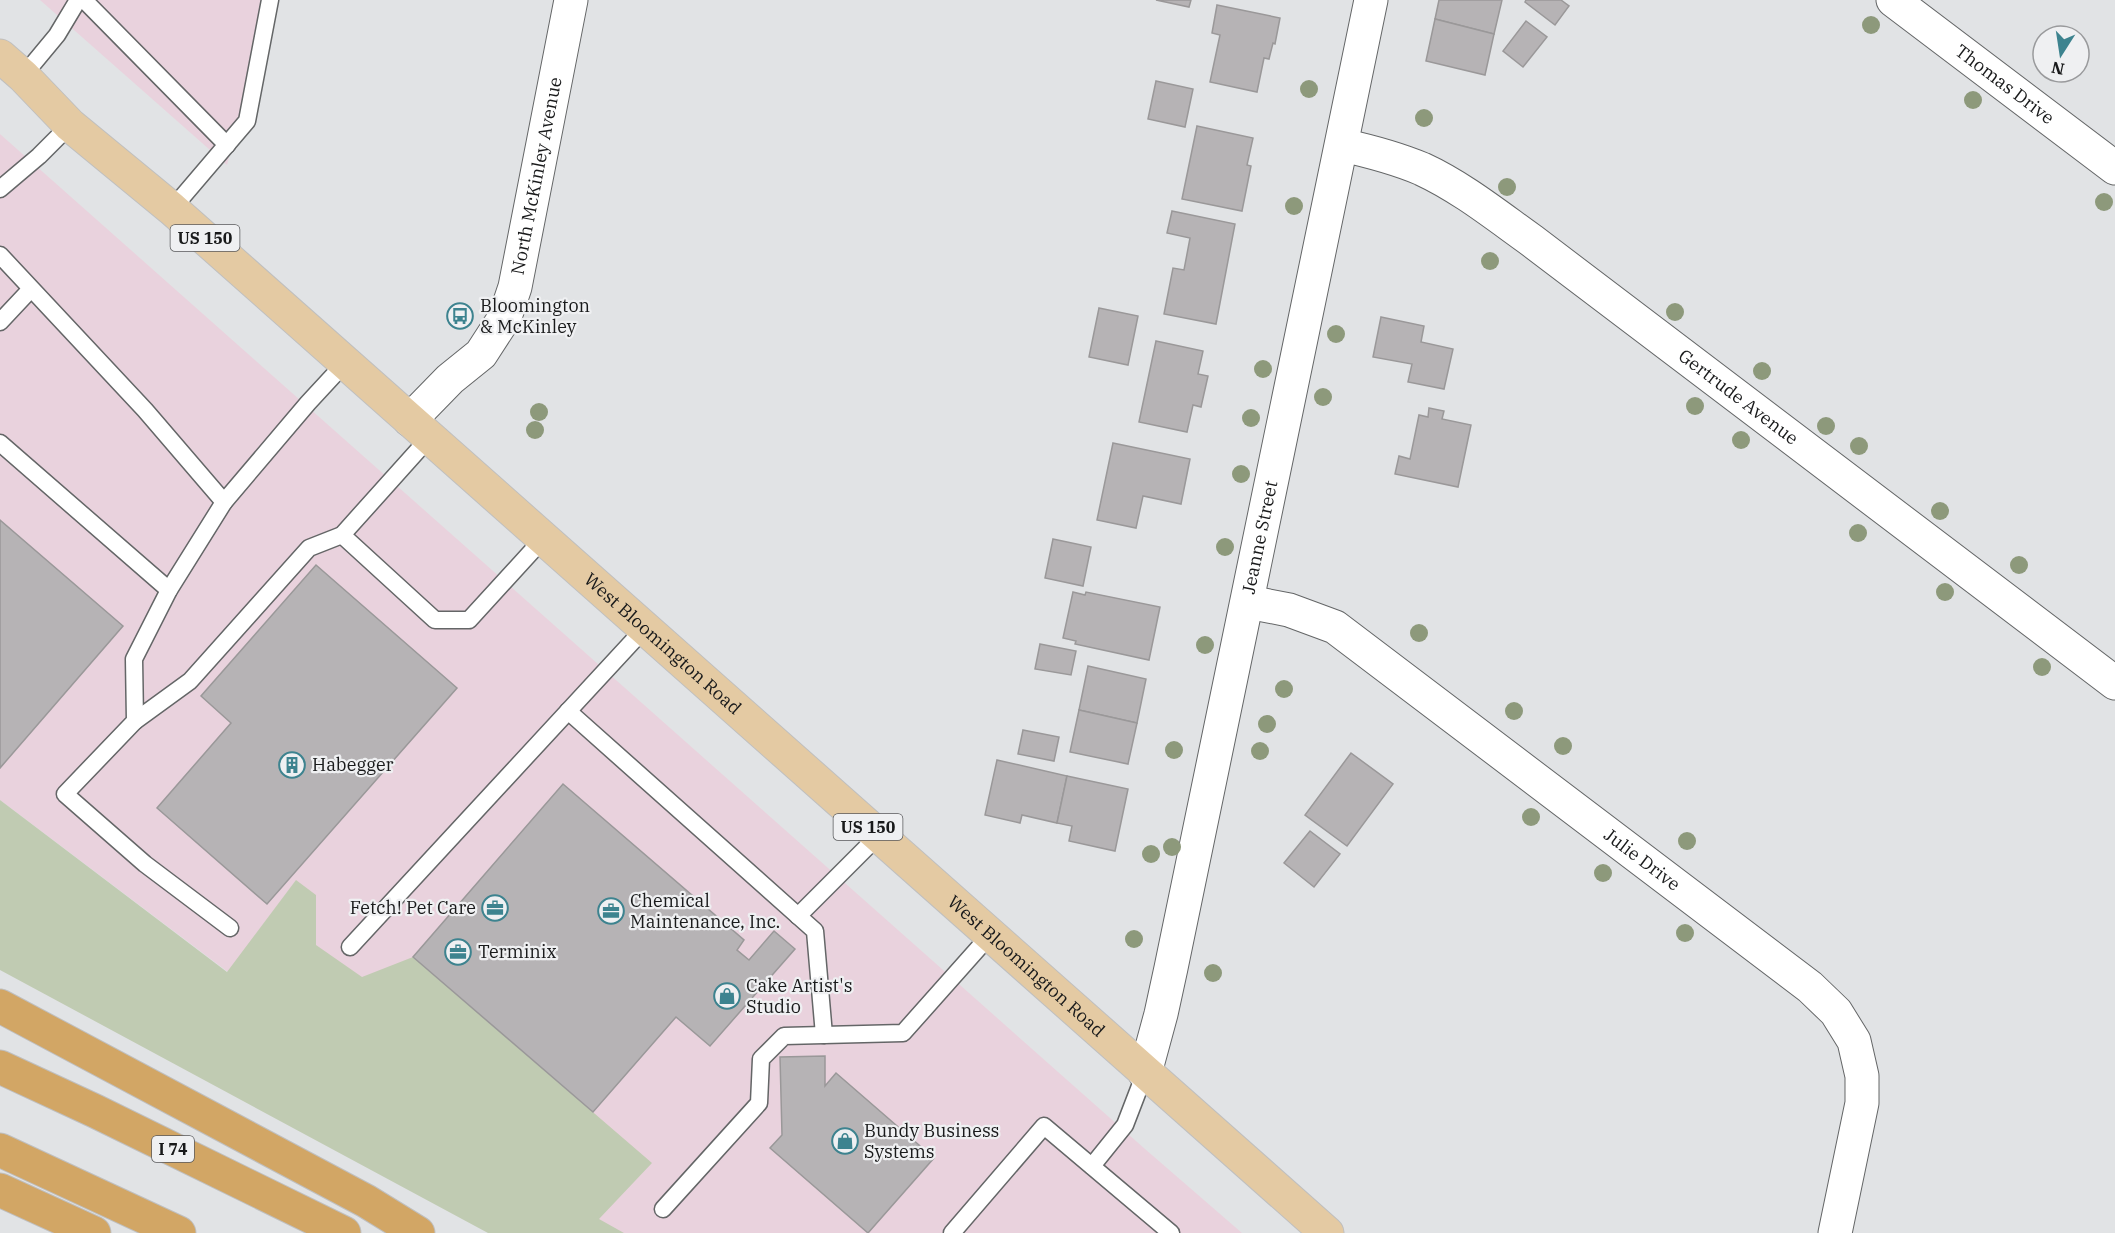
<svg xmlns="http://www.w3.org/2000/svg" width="2115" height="1233" font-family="'IBM Plex Serif',serif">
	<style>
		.commercial { fill: #e9d2dd }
		.green { fill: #c0cbb2 }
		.building { fill: #b6b3b5; stroke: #9a9899; stroke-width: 1.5 }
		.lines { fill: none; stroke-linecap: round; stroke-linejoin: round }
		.service-casing { stroke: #646667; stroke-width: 19 }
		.minor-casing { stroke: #646667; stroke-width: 35 }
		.tertiary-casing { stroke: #646667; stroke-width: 35 }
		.primary-casing { stroke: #bfbfbf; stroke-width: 35 }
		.motorway-casing { stroke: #bfbfbf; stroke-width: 35 }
		.service { stroke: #fff; stroke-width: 16 }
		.minor { stroke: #fff; stroke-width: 33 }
		.tertiary { stroke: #fff; stroke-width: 33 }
		.primary { stroke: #e4caa3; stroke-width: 33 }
		.motorway { stroke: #d2a665; stroke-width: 33 }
		.tree { fill: #8d997b }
		.labels { text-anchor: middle; stroke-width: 4.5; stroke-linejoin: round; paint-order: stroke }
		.shield { fill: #eff0f2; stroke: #595a5c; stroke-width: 1.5 }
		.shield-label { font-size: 16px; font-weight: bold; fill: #191a1b }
		.street-label { font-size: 18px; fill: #191a1b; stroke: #eff0f2 }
		.poi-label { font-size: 18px; fill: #191a1b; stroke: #eff0f2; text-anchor: start }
	</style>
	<rect width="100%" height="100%" fill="#e1e3e5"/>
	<g class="commercial">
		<path d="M 40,0 L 269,0 L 227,165 Z"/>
		<path d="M 0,134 L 1145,1149 L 1242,1233 L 607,1233 L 228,972 L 0,800 Z"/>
	</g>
	<path class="green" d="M 0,800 L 227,972 L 296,880 L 316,895 L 316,945 L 362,977 L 413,957 L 652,1163 L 599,1219 L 624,1233 L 488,1233 L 0,970 Z"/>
	<g class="building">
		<path d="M 1156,0 L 1191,0 L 1189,7 Z"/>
		<path d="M 1439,0 L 1502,0 L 1494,34 L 1435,19 Z"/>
		<path d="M 1526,0 L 1561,0 L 1569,6 L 1555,25 L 1525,2 Z"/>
		<path d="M 1217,5 L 1280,18 L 1275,44 L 1273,43 L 1269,59 L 1264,58 L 1257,92 L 1210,82 L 1220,35 L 1212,33 Z"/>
		<path d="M 1435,19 L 1494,34 L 1485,75 L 1426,61 Z"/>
		<path d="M 1526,21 L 1547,37 L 1523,67 L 1503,51 Z"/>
		<path d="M 1156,81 L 1193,89 L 1185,127 L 1148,119 Z"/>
		<path d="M 1197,126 L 1253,138 L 1247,165 L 1251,166 L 1242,211 L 1182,199 Z"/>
		<path d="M 1172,211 L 1235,224 L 1216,324 L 1164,314 L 1173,268 L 1184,270 L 1190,238 L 1167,233 Z"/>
		<path d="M 1099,308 L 1138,316 L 1128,365 L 1089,357 Z"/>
		<path d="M 1381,317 L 1424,326 L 1421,342 L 1453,349 L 1444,389 L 1408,382 L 1412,364 L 1373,357 Z"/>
		<path d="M 1156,341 L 1203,351 L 1198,374 L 1208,376 L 1201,407 L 1193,405 L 1187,432 L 1139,422 Z"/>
		<path d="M 1429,408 L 1444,411 L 1442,419 L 1471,425 L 1458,487 L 1395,474 L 1399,456 L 1410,459 L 1419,415 L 1428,417 Z"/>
		<path d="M 1113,443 L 1190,459 L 1181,504 L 1143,496 L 1136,528 L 1097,520 Z"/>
		<path d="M 0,520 L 123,626 L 0,768 Z"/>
		<path d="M 1053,539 L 1091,547 L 1083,586 L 1045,578 Z"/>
		<path d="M 316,565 L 457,688 L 267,904 L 157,808 L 231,723 L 201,696 Z"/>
		<path d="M 1073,592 L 1085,595 L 1086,592 L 1160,607 L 1149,660 L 1075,644 L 1076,641 L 1063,638 Z"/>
		<path d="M 1040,644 L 1076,651 L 1071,675 L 1035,669 Z"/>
		<path d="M 1088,666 L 1146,679 L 1137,723 L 1079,710 Z"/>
		<path d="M 1079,710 L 1137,723 L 1128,764 L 1070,752 Z"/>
		<path d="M 1023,730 L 1059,737 L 1054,761 L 1018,754 Z"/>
		<path d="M 1351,753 L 1393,784 L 1347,846 L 1305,815 Z"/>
		<path d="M 997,760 L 1067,776 L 1057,823 L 1022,815 L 1020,823 L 985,815 Z"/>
		<path d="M 1067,776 L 1128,789 L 1115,851 L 1069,841 L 1072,826 L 1057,823 Z"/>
		<path d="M 563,784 L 744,940 L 737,950 L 749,960 L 774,931 L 795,949 L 710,1046 L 676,1017 L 593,1112 L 413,957 Z"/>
		<path d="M 1310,831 L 1340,854 L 1314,887 L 1284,863 Z"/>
		<path d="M 825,1056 L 825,1086 L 836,1073 L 934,1158 L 868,1233 L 770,1148 L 782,1135 L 780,1057 Z"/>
	</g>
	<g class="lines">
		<g class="service-casing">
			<g id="service">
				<path d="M 84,0 L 227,145"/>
				<path d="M 23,76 L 57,35 L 78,0"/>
				<path d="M 0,189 L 39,156 L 70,125"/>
				<path d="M 172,209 L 247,121 L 270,0"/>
				<path d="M 0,255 L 145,410 L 224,502 L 308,403 L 345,363"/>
				<path d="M 0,322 L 30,290"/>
				<path d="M 0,443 L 169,590"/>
				<path d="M 224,502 L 169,590 L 134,659 L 135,721 L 65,794 L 145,864 L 230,928"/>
				<path d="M 342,535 L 435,620 L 469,620 L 543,539"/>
				<path d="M 568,711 L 815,931 L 824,1035"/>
				<path d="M 135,721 L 190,681 L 309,548 L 342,535 L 429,438"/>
				<path d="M 798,916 L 878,836"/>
				<path d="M 350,947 L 645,628"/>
				<path d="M 1092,1166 L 1125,1125 L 1145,1073"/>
				<path d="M 663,1209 L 759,1103 L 761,1059 L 784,1036 L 903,1033 L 991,934"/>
				<path d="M 952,1233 L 1044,1126 L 1171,1233"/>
			</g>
		</g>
		<g class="minor-casing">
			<g id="minor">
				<path id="s1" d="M 1893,0 L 2115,168"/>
				<path id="s2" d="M 1342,145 C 1369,151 1396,158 1422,169 C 1461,187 1496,215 1531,240 L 2115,683"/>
				<path id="s3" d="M 1248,602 L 1289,610 L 1335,627 L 1810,987 L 1836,1012 L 1854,1041 L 1862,1076 L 1862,1103 L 1835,1233"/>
				<path id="s4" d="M 1145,1073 L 1161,1014 L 1171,968 L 1371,0"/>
			</g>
		</g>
		<g class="tertiary-casing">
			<g id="tertiary">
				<path id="s5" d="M 410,420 L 450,379 L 481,354 L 505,317 L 515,287 L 571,0"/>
			</g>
		</g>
		<g class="primary-casing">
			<g id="primary">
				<path id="s6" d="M 0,56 L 23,76 L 70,125 L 172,209 L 1327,1233"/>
			</g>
		</g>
		<g class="motorway-casing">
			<g id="motorway">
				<path d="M 0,1006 L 366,1201 L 418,1233"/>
				<path d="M 0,1067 L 95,1111 L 344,1233"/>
				<path d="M 0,1150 L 179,1233"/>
				<path d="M 0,1190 L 94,1233"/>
			</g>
		</g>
		<use href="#service" class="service"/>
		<use href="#minor" class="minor"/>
		<use href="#tertiary" class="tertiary"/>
		<use href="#primary" class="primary"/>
		<use href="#motorway" class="motorway"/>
	</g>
	<g class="tree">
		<circle cx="1871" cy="25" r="9"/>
		<circle cx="1309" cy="89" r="9"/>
		<circle cx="1973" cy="100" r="9"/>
		<circle cx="1424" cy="118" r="9"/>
		<circle cx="1507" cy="187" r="9"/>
		<circle cx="2104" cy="202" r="9"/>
		<circle cx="1294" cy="206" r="9"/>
		<circle cx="1490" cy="261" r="9"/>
		<circle cx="1675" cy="312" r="9"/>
		<circle cx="1336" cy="334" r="9"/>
		<circle cx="1263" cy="369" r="9"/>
		<circle cx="1762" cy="371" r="9"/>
		<circle cx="1323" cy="397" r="9"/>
		<circle cx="1695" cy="406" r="9"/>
		<circle cx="539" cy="412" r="9"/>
		<circle cx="1251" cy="418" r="9"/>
		<circle cx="1826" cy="426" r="9"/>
		<circle cx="535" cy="430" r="9"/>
		<circle cx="1741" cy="440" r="9"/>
		<circle cx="1859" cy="446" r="9"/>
		<circle cx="1241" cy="474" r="9"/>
		<circle cx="1940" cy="511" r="9"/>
		<circle cx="1858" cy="533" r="9"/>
		<circle cx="1225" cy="547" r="9"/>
		<circle cx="2019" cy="565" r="9"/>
		<circle cx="1945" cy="592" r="9"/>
		<circle cx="1419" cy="633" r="9"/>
		<circle cx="1205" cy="645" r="9"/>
		<circle cx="2042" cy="667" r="9"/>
		<circle cx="1284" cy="689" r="9"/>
		<circle cx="1514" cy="711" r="9"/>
		<circle cx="1267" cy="724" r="9"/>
		<circle cx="1563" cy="746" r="9"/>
		<circle cx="1174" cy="750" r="9"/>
		<circle cx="1260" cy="751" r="9"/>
		<circle cx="1531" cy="817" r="9"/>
		<circle cx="1687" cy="841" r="9"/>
		<circle cx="1172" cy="847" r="9"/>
		<circle cx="1151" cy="854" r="9"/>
		<circle cx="1603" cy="873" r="9"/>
		<circle cx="1685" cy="933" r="9"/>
		<circle cx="1134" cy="939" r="9"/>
		<circle cx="1213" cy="973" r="9"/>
	</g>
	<defs>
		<g id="bus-ring" transform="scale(1.35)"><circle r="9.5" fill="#eff0f2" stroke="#3d838f" stroke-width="1.5"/><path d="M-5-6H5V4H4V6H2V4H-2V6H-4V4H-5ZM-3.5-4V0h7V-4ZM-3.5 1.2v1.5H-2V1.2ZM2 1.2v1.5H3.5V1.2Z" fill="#3d838f"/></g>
		<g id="building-ring" transform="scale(1.35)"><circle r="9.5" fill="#eff0f2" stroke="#3d838f" stroke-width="1.5"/><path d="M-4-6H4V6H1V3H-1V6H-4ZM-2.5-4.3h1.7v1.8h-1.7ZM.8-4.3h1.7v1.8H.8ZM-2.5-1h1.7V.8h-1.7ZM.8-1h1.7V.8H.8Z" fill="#3d838f"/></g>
		<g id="office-ring" transform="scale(1.35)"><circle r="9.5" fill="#eff0f2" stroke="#3d838f" stroke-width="1.5"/><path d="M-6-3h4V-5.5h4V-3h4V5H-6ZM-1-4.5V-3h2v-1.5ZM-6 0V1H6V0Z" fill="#3d838f"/></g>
		<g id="shop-ring" transform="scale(1.35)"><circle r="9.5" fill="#eff0f2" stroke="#3d838f" stroke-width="1.5"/><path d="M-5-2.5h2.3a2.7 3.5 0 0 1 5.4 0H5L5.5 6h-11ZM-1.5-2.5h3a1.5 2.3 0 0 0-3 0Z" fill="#3d838f"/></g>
	</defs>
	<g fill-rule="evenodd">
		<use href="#bus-ring" x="460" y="316"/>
		<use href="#building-ring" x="292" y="765"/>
		<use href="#office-ring" x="495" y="908"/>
		<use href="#office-ring" x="611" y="911"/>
		<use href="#office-ring" x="458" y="952"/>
		<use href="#shop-ring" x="727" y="996"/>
		<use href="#shop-ring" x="845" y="1141"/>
	</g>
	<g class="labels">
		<g class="shield">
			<rect x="170.5" y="225" width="69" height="26" rx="4.5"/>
			<rect x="833.5" y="814" width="69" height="26" rx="4.5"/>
			<rect x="152" y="1136" width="42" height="26" rx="4.5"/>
		</g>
		<g class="shield-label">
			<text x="205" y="244">US 150</text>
			<text x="868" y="833">US 150</text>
			<text x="173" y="1155">I 74</text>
		</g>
		<g class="street-label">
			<text dy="6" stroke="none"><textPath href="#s1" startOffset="140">Thomas Drive</textPath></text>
			<text dy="6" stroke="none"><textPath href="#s5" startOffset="286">North McKinley Avenue</textPath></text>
			<text dy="6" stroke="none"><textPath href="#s2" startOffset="474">Gertrude Avenue</textPath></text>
			<text dy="6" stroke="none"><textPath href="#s4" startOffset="548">Jeanne Street</textPath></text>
			<text dy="6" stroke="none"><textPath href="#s6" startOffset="886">West Bloomington Road</textPath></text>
			<text dy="6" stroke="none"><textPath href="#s3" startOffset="476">Julie Drive</textPath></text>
			<text dy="6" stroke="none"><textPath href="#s6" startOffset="1372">West Bloomington Road</textPath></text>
		</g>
		<g class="poi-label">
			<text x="480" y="312">Bloomington<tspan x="480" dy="21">&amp; McKinley</tspan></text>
			<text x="312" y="771">Habegger</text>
			<text x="630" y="907">Chemical<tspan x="630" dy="21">Maintenance, Inc.</tspan></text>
			<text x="476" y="914" text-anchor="end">Fetch! Pet Care</text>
			<text x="478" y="958">Terminix</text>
			<text x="746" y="992">Cake Artist's<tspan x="746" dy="21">Studio</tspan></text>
			<text x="864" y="1137">Bundy Business<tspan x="864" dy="21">Systems</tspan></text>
		</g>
	</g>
	<g transform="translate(2061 54) rotate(192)"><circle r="28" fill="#eff0f2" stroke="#999a9c" stroke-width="1.5"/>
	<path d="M0-4.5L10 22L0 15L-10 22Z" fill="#3d838f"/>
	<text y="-9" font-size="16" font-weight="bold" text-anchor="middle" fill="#191a1b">N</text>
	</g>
</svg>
